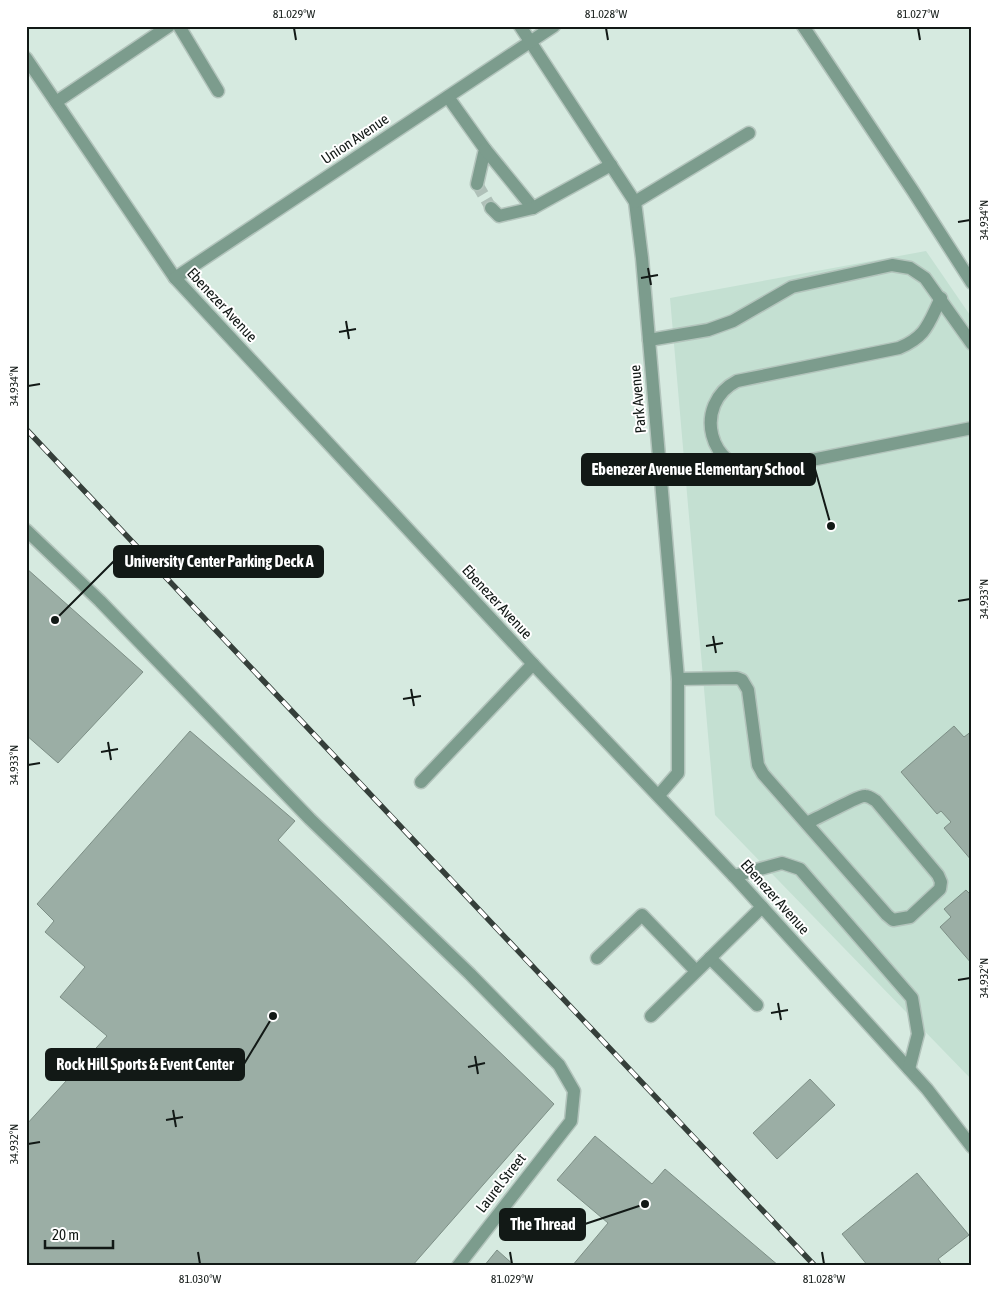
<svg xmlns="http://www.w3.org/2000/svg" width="998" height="1292" font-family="'Asap Condensed',sans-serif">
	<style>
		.built { fill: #c4e0d2 }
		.building { fill: #9baea5; stroke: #7d8f86 }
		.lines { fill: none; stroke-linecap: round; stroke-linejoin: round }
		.minor-tunnel { stroke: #afc0b8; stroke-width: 12; stroke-dasharray: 12 6; stroke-linecap: butt }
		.minor-casing { stroke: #b3c4bc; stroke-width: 15 }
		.minor { stroke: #7c9c8d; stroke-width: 12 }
		.rail-casing { stroke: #353f3a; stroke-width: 5.5 }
		.rail { stroke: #fff; stroke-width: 4; stroke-dasharray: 11; stroke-linecap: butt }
		.ticks { fill: none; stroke: #121916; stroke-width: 2 }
		.labels { text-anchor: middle; stroke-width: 4; stroke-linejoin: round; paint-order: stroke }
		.street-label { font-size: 15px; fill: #121916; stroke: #fff }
		.leader { fill: none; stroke: #121916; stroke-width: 2 }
		.callout-dot { fill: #121916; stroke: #fff; stroke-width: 2 }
		.callout { fill: #121916; stroke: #121916; stroke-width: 2 }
		.callout-label { font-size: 16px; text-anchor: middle; font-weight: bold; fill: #fff }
		.neatline { fill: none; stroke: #121916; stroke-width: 2 }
		.ticks-label { font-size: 12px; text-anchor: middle; fill: #121916 }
	</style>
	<rect width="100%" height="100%" fill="#d6eae0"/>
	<path class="built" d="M 926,251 L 972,318 L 972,1080 L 715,815 L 670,298 Z"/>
	<g class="building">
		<path d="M 26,568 L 143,672 L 58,763 L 26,735 Z"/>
		<path d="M 954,726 L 964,737 L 972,731 L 972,861 L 944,828 L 951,822 L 941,811 L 937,814 L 901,772 Z"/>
		<path d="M 190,731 L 295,821 L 278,840 L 554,1104 L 412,1266 L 33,1266 L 26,1260 L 26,1125 L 107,1036 L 60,997 L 85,967 L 45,932 L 54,921 L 37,904 Z"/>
		<path d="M 966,890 L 972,896 L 972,964 L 940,927 L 951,917 L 944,909 Z"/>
		<path d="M 810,1079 L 835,1105 L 777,1159 L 753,1133 Z"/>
		<path d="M 595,1136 L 652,1184 L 665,1169 L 779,1266 L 572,1266 L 608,1223 L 557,1180 Z"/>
		<path d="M 917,1173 L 969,1235 L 938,1259 L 943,1266 L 868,1266 L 842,1234 Z"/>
		<path d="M 497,1250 L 515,1266 L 484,1266 Z"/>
	</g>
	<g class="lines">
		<path class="minor-tunnel" d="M 477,184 L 491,208"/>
		<g class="minor-casing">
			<g id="minor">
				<path d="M 179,26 L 218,91"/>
				<path d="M 520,26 L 635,202 L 642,258 L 678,679 L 678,773 L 659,795"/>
				<path d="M 803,26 L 913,191 L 972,283"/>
				<path d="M 26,58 L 175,278 L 533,664 L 734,876 L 927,1089 L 972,1147"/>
				<path d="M 448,97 L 485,149 L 477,184"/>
				<path d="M 56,102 L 169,26"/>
				<path d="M 485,149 L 533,208"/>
				<path d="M 635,202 L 749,133"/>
				<path d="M 491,208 L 499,216 L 533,208 L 611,165"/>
				<path d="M 175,278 L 554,26"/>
				<path d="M 941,298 C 928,324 927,336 899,348 L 737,381 C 692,404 708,473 761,470 L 972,428"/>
				<path d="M 649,340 L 708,330 L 733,321 L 792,287 L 892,265 L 910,268 L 925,278 L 972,344"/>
				<path d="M 26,530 L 100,601 L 310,819 L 470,974 L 559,1065 L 574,1091 L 571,1121 L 458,1266"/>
				<path d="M 678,679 L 737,678 L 742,680 L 748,690 L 758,765 L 763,774 L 887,915 L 893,920 L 910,917 L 940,889 L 941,882 L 938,875 L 876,801 C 873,799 869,796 865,796 C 859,795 817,819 806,823"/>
				<path d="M 421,782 L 533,664"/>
				<path d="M 734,876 L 782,863 L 800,869 L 912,998 L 918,1034 L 909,1069"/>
				<path d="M 597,958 L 642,915 L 696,971"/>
				<path d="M 710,958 L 757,1005"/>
				<path d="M 651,1016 L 762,907"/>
			</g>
		</g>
		<use href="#minor" class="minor"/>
		<g class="rail-casing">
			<path id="rail" d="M 26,429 L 815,1266"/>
		</g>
		<use href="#rail" class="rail"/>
	</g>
	<path class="ticks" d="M 294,28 L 296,40M 606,28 L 608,40M 918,28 L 920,40M 958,222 L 970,220M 648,268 L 651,285M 641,278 L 658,275M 346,321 L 349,339M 339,332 L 356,329M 28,386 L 40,384M 958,601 L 970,599M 713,636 L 716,653M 706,646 L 723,643M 411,689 L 414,706M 403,699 L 421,696M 108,742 L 111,760M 101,752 L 118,749M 28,765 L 40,763M 958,980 L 970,978M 778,1003 L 781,1020M 771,1013 L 788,1010M 475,1056 L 478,1074M 468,1067 L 485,1063M 173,1110 L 176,1127M 166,1120 L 183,1117M 28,1144 L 40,1142M 198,1252 L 200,1264M 510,1252 L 512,1264M 822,1252 L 824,1264"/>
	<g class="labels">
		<g class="street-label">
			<text transform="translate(355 139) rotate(-34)" y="5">Union Avenue</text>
			<text transform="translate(222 305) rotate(47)" y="5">Ebenezer Avenue</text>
			<text transform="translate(638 399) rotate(-95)" y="5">Park Avenue</text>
			<text transform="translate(497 602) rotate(47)" y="5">Ebenezer Avenue</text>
			<text transform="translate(775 897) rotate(48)" y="5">Ebenezer Avenue</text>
			<text transform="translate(501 1183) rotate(-52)" y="5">Laurel Street</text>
		</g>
	</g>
	<path class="leader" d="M831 526L815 469M55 620L114 561M273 1016L244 1064M645 1204L585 1224"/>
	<g class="callout-dot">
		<circle cx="831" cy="526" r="5"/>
		<circle cx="55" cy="620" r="5"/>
		<circle cx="273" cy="1016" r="5"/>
		<circle cx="645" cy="1204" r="5"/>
	</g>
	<g class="callout">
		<rect x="582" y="454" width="233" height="31" rx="5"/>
		<rect x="114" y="546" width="209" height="31" rx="5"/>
		<rect x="46" y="1049" width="198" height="31" rx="5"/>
		<rect x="500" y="1209" width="85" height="31" rx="5"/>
	</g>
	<g class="callout-label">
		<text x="698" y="475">Ebenezer Avenue Elementary School</text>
		<text x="219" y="567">University Center Parking Deck A</text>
		<text x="145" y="1070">Rock Hill Sports &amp; Event Center</text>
		<text x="543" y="1230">The Thread</text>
	</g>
	<rect width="998" height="1292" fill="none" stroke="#ffffff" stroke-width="55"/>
	<path d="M45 1240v8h68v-8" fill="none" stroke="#121916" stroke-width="2.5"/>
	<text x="52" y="1240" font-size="15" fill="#121916" stroke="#ffffff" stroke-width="4" paint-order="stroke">20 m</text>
	<rect x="28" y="28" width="942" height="1236" class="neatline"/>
	<g class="ticks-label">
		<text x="294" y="18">81.029°W</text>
		<text x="606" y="18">81.028°W</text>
		<text x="918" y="18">81.027°W</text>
		<text transform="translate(984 220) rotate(-90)" y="4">34.934°N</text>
		<text transform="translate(14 386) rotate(-90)" y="4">34.934°N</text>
		<text transform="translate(984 599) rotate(-90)" y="4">34.933°N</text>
		<text transform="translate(14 765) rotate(-90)" y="4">34.933°N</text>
		<text transform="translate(984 978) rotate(-90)" y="4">34.932°N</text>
		<text transform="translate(14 1144) rotate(-90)" y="4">34.932°N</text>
		<text x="200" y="1283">81.030°W</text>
		<text x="512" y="1283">81.029°W</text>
		<text x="824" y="1283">81.028°W</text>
	</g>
</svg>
